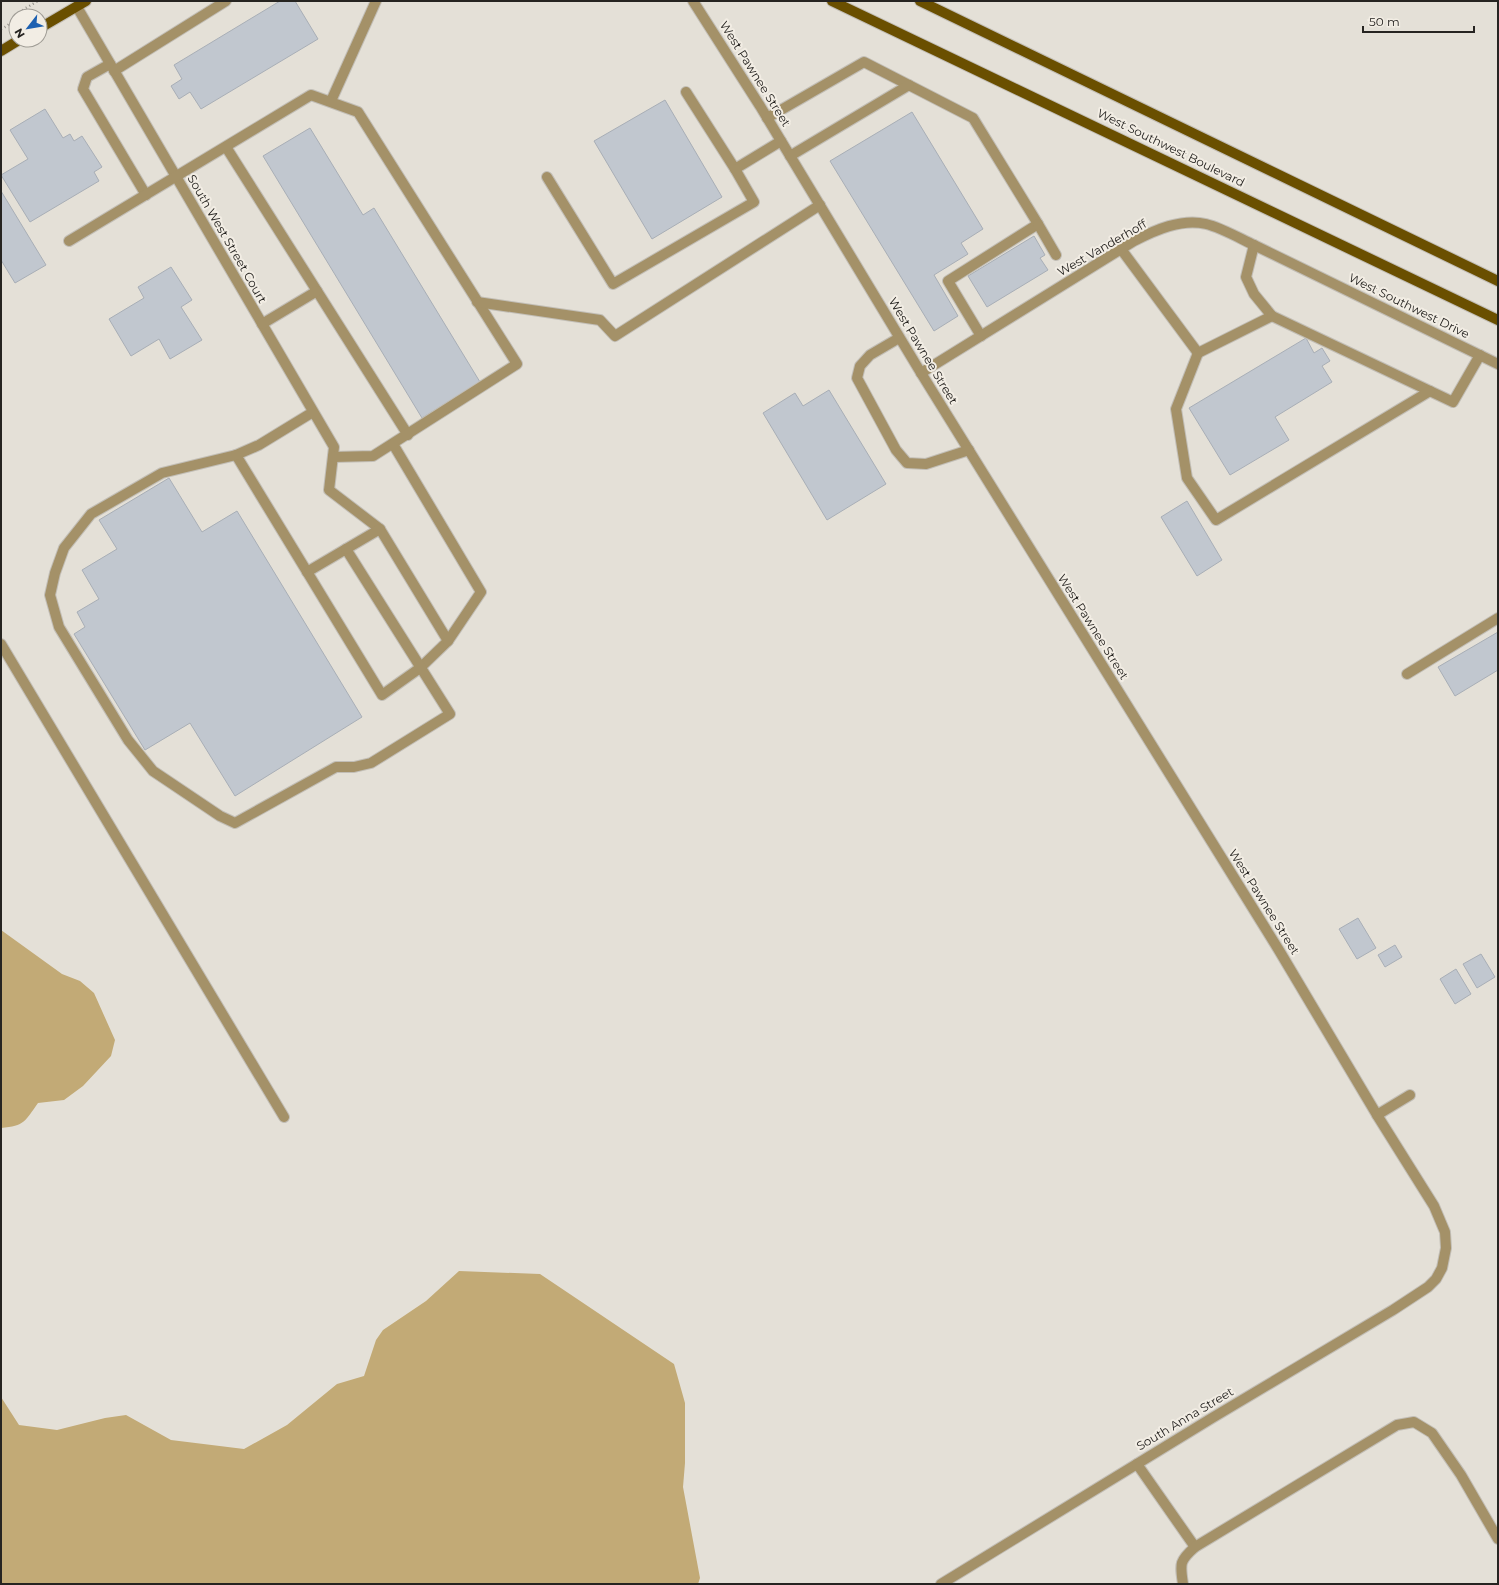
<svg xmlns="http://www.w3.org/2000/svg" width="1499" height="1585" font-family="Montserrat,sans-serif">
	<style>
		.water { fill: #c2aa76 }
		.building { fill: #c1c7cf; stroke: #a8aeb6 }
		.lines { fill: none; stroke-linecap: round; stroke-linejoin: round }
		.minor-casing { stroke: #c2beb6; stroke-width: 12 }
		.major-casing { stroke: #c2beb6; stroke-width: 12 }
		.path { stroke: #908d87; stroke-width: 2.5; stroke-dasharray: 1 3; stroke-linecap: butt }
		.minor { stroke: #a49168; stroke-width: 10 }
		.major { stroke: #6a4f00; stroke-width: 10 }
		.labels { text-anchor: middle; stroke-width: 4; stroke-linejoin: round; paint-order: stroke }
		.street-label { font-size: 12px; fill: #262421; stroke: #f2ede4 }
	</style>
	<rect width="100%" height="100%" fill="#e4e0d7"/>
	<g class="water">
		<path d="M 1,930 L 62,974 L 80,981 L 94,993 L 115,1040 L 111,1056 L 83,1086 L 64,1100 L 38,1103 C 25,1121 25,1126 1,1128 Z"/>
		<path d="M 459,1271 L 540,1274 L 674,1364 L 685,1403 L 685,1463 L 683,1487 L 700,1578 L 698,1584 L 1,1584 L 1,1397 L 19,1425 L 57,1430 L 105,1418 L 126,1415 L 171,1440 L 244,1449 L 287,1425 L 337,1384 L 364,1376 L 376,1340 L 383,1330 L 426,1301 Z"/>
	</g>
	<g class="building">
		<path d="M 280,1 L 295,1 L 318,39 L 201,109 L 190,92 L 179,99 L 171,86 L 182,79 L 174,65 Z"/>
		<path d="M 665,100 L 722,197 L 652,239 L 594,141 Z"/>
		<path d="M 45,109 L 63,138 L 70,134 L 74,141 L 82,136 L 102,167 L 94,172 L 99,181 L 30,222 L 1,175 L 28,159 L 10,130 Z"/>
		<path d="M 912,112 L 983,229 L 961,243 L 968,254 L 934,275 L 958,316 L 934,331 L 830,161 Z"/>
		<path d="M 310,128 L 363,215 L 374,208 L 480,382 L 422,418 L 263,156 Z"/>
		<path d="M 1,191 L 46,265 L 15,283 L 1,260 Z"/>
		<path d="M 1034,236 L 1045,255 L 1040,258 L 1048,270 L 987,307 L 968,276 Z"/>
		<path d="M 171,267 L 192,300 L 181,307 L 202,340 L 170,359 L 159,339 L 131,356 L 109,319 L 144,298 L 138,287 Z"/>
		<path d="M 1306,338 L 1314,353 L 1322,348 L 1330,361 L 1322,366 L 1332,382 L 1275,417 L 1289,440 L 1230,475 L 1189,408 Z"/>
		<path d="M 829,390 L 886,484 L 827,520 L 763,413 L 795,393 L 803,406 Z"/>
		<path d="M 169,478 L 202,532 L 237,511 L 362,717 L 235,796 L 190,723 L 145,750 L 74,634 L 85,627 L 77,612 L 99,599 L 82,570 L 117,549 L 99,520 Z"/>
		<path d="M 1187,501 L 1222,560 L 1197,576 L 1161,517 Z"/>
		<path d="M 1498,632 L 1498,670 L 1455,696 L 1438,667 Z"/>
		<path d="M 1358,918 L 1376,948 L 1357,959 L 1339,929 Z"/>
		<path d="M 1395,945 L 1402,957 L 1385,967 L 1378,955 Z"/>
		<path d="M 1481,954 L 1495,977 L 1477,988 L 1463,964 Z"/>
		<path d="M 1456,969 L 1471,994 L 1455,1004 L 1440,979 Z"/>
	</g>
	<g class="lines">
		<g class="minor-casing">
			<g id="minor">
				<path d="M 693,1 L 760,106 L 921,373 L 1280,952 L 1377,1115 L 1434,1206 L 1445,1232 L 1446,1248 L 1442,1268 L 1436,1279 L 1428,1287 L 1393,1310 L 1212,1418 L 941,1584"/>
				<path d="M 77,7 L 334,447 L 329,490 L 380,529 L 448,641 L 420,668 L 382,695 L 236,455 L 259,445 L 313,412"/>
				<path d="M 110,64 L 87,77 L 83,89 L 146,195"/>
				<path d="M 114,71 L 226,1"/>
				<path d="M 686,92 L 735,169 L 781,141"/>
				<path d="M 331,101 L 376,1"/>
				<path d="M 767,118 L 864,62 L 973,118 L 1038,224 L 948,281 L 981,336"/>
				<path d="M 226,147 L 408,435"/>
				<path d="M 790,156 L 909,85"/>
				<path d="M 547,177 L 613,284 L 754,202 L 735,169"/>
				<path d="M 1038,224 L 1056,255"/>
				<path d="M 69,241 L 311,95 L 358,112 L 517,364 L 373,456 L 333,457"/>
				<path d="M 1121,249 L 1198,353 L 1272,316 L 1254,294 L 1246,277 L 1254,245"/>
				<path d="M 477,302 L 600,320 L 615,336 L 820,205"/>
				<path d="M 1272,316 L 1453,402 L 1480,355"/>
				<path d="M 262,324 L 317,291"/>
				<path d="M 899,338 L 870,355 L 860,366 L 857,378 L 896,450 L 907,463 L 926,464 L 969,450"/>
				<path d="M 1198,353 L 1176,409 L 1187,478 L 1216,520 L 1430,391"/>
				<path d="M 921,373 L 1134,241 C 1155,230 1182,218 1206,224 C 1222,228 1239,238 1254,245 L 1498,364"/>
				<path d="M 393,444 L 481,592 L 448,641"/>
				<path d="M 236,455 L 162,473 L 91,514 L 64,548 L 55,573 L 50,595 L 59,627 L 128,740 L 153,771 L 220,816 L 235,823 L 336,767 L 354,767 L 371,763 L 450,714 L 346,549 L 307,572"/>
				<path d="M 346,549 L 380,529"/>
				<path d="M 1,644 L 284,1117"/>
				<path d="M 1407,674 L 1498,618"/>
				<path d="M 1377,1115 L 1410,1095"/>
				<path d="M 1137,1464 L 1195,1547"/>
				<path d="M 1183,1584 C 1180,1564 1179,1561 1195,1547 L 1397,1425 L 1414,1422 L 1432,1433 L 1461,1475 L 1498,1539"/>
			</g>
		</g>
		<g class="major-casing">
			<g id="major">
				<path d="M 832,1 L 1498,320"/>
				<path d="M 920,1 L 1498,281"/>
				<path d="M 40,28 L 86,1"/>
				<path d="M 1,51 L 19,40"/>
			</g>
		</g>
		<g class="path">
			<path d="M 17,16 L 24,9 L 38,1"/>
			<path d="M 1,29 L 7,26 L 16,17"/>
		</g>
		<use href="#minor" class="minor"/>
		<use href="#major" class="major"/>
	</g>
	<g class="labels">
		<g class="street-label">
			<text transform="translate(755 74) rotate(58)" y="4">West Pawnee Street</text>
			<text transform="translate(1171 148) rotate(26)" y="4">West Southwest Boulevard</text>
			<text transform="translate(227 239) rotate(60)" y="4">South West Street Court</text>
			<text transform="translate(1102 248) rotate(-30)" y="4">West Vanderhoff</text>
			<text transform="translate(1409 306) rotate(26)" y="4">West Southwest Drive</text>
			<text transform="translate(923 351) rotate(59)" y="4">West Pawnee Street</text>
			<text transform="translate(1093 627) rotate(58)" y="4">West Pawnee Street</text>
			<text transform="translate(1264 902) rotate(58)" y="4">West Pawnee Street</text>
			<text transform="translate(1185 1419) rotate(-31)" y="4">South Anna Street</text>
		</g>
	</g>
	<rect width="1499" height="1585" fill="none" stroke="#262421" stroke-width="4"/>
	<g transform="translate(28 28) rotate(239)"><circle r="19" fill="#f2ede4" stroke="#a09d96"/>
	<path d="M0-3L7 15L0 10L-7 15Z" fill="#1d60b1"/>
	<text y="-6" font-size="11" font-weight="bold" text-anchor="middle" fill="#262421">N</text>
	</g>
	<path d="M1363 26v6h111v-6" fill="none" stroke="#262421" stroke-width="2"/>
	<text x="1369" y="26" font-size="12" fill="#262421" stroke="#f2ede4" stroke-width="3" paint-order="stroke">50 m</text>
</svg>
